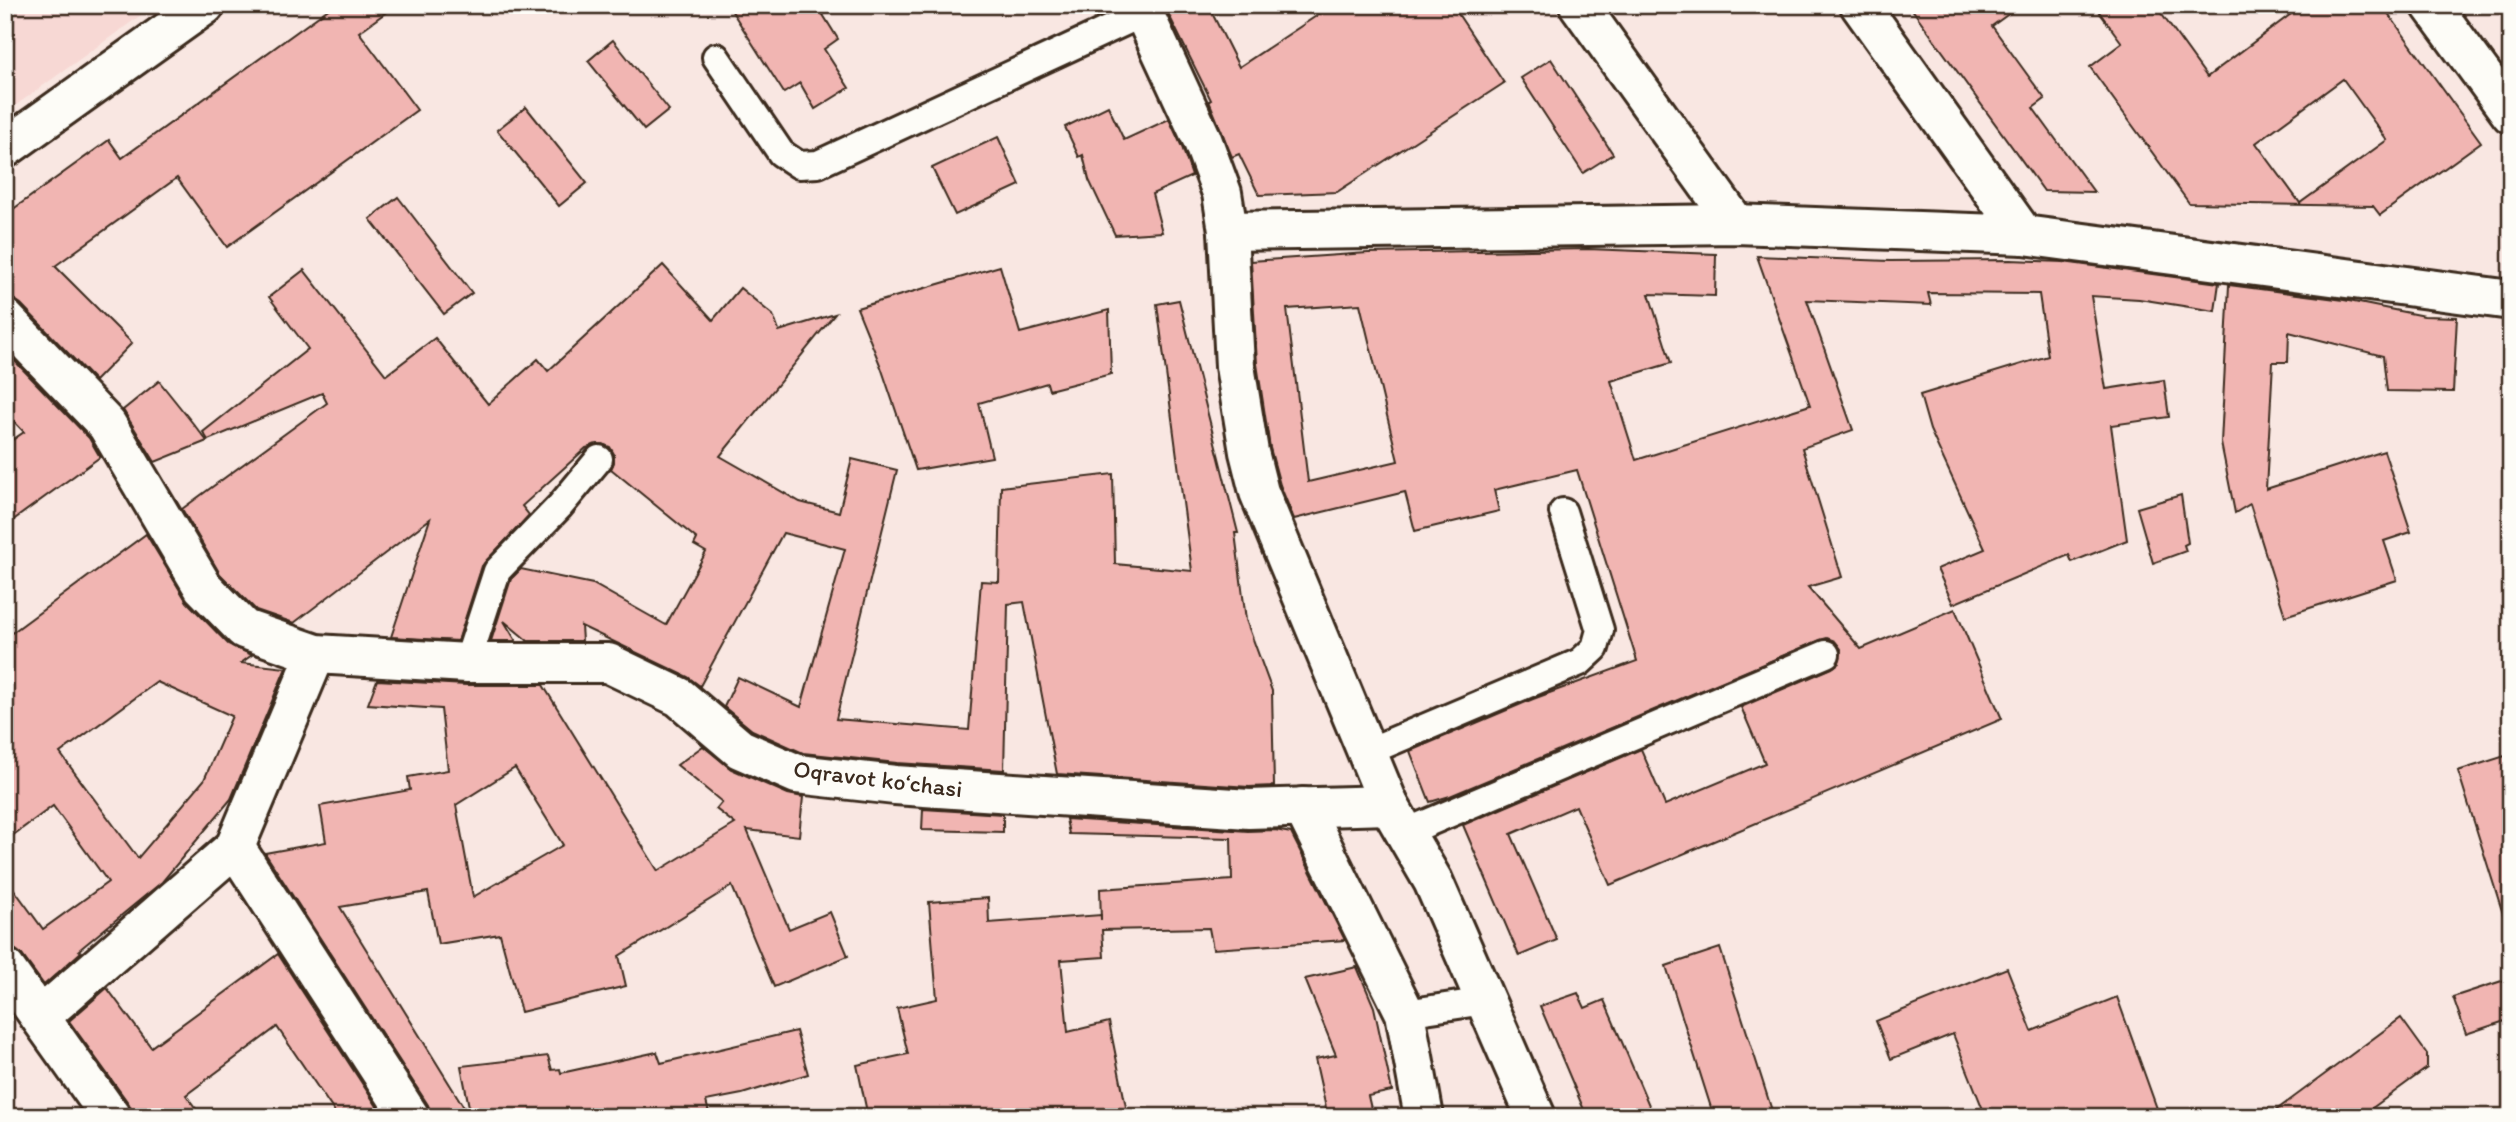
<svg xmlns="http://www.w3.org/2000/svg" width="2516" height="1122" font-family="Itim,sans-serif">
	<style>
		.built { fill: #f7d8d4 }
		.building { fill: #f1b5b2; stroke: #3b2a1e; stroke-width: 2; fill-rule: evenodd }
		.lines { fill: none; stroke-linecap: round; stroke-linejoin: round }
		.lane-casing { stroke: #3b2a1e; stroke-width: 32 }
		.street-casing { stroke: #3b2a1e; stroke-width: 44 }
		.secondary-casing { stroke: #3b2a1e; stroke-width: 44 }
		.lane { stroke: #fdfcf7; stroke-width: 26 }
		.street { stroke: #fdfcf7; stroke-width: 38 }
		.secondary { stroke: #fdfcf7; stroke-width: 38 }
		.labels { text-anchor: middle; stroke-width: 6; stroke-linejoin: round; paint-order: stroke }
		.street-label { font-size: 24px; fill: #3b2a1e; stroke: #fdfcf7 }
	</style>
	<rect width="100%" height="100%" fill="#f9e7e2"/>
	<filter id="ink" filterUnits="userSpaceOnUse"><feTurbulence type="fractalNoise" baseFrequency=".0143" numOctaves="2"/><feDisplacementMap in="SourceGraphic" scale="14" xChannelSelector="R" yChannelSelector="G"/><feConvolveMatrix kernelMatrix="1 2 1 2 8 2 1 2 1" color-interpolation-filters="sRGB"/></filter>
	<g filter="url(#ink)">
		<path class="built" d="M 5,5 L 155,5 L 5,113 Z"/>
		<g class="building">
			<path d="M 334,5 L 396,5 L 359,32 L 417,110 L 227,247 L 177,178 L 55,266 L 132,343 L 95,381 L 21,304 L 12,298 L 5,298 L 5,215 L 109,140 L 122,158 Z"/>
			<path d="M 728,5 L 817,5 L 838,39 L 824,49 L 849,88 L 815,109 L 800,83 L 784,93 Z"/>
			<path d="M 1164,5 L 1208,5 L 1239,67 L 1333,5 L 1452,5 L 1504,83 L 1337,192 L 1259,195 L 1239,154 L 1232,157 L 1209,101 L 1211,100 Z"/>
			<path d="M 1909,5 L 2021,5 L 1992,26 L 2045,99 L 2033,108 L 2094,192 L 2044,191 Z"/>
			<path d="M 2094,5 L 2155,5 L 2207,77 L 2303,5 L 2382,5 L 2481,142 L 2380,215 L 2373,206 L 2189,203 L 2090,67 L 2122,43 ZM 2343,79 L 2387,140 L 2300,203 L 2256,143 Z"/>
			<path d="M 613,40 L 669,110 L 644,130 L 588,61 Z"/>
			<path d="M 1551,59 L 1613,154 L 1583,173 L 1521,78 Z"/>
			<path d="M 1108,106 L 1124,140 L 1169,119 L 1182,147 L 1192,176 L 1152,194 L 1162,232 L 1115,235 L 1089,180 L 1083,155 L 1079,157 L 1065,127 Z"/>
			<path d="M 526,107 L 587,183 L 559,206 L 497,130 Z"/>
			<path d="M 998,137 L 1020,185 L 955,215 L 932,168 Z"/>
			<path d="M 398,197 L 472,293 L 444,314 L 370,219 Z"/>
			<path d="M 1588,249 L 1716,254 L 1715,296 L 1649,294 L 1671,363 L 1611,381 L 1636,460 L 1810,405 L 1757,256 L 1890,261 L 2010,260 L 2063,262 L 2219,283 L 2215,311 L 2139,299 L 2091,296 L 2106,389 L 2164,380 L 2169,417 L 2111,425 L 2127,540 L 2072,562 L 2069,555 L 1953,604 L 1937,569 L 1985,549 L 1930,430 L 1920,395 L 2048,356 L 2039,294 L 1928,293 L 1931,305 L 1807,300 L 1853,430 L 1802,448 L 1842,577 L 1808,587 L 1861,649 L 1955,609 L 2002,719 L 1610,885 L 1576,806 L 1511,834 L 1557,940 L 1519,956 L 1463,825 L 1641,749 L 1665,805 L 1765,763 L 1741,707 L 1832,668 L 1839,663 L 1841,649 L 1835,641 L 1827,638 L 1820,640 L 1450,796 L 1430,802 L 1410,751 L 1533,699 L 1637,661 L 1577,470 L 1494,490 L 1499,511 L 1415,531 L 1405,492 L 1294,519 L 1280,485 L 1270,448 L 1257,364 L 1251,261 L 1368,253 ZM 1360,304 L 1398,461 L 1308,482 L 1287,309 Z"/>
			<path d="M 663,265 L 713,320 L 740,288 L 773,315 L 779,331 L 835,314 L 720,456 L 800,502 L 839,512 L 852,459 L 897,470 L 836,719 L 969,730 L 981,581 L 999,582 L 1001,487 L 1113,474 L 1115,564 L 1192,571 L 1157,304 L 1179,300 L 1238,533 L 1235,533 L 1246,620 L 1272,691 L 1274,786 L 1249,787 L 1057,774 L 1024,602 L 1008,604 L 1004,770 L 897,763 L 803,753 L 752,730 L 724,707 L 738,677 L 801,707 L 845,549 L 783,533 L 700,686 L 688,677 L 581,626 L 582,641 L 528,641 L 504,621 L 516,641 L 491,641 L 511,579 L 521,569 L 593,584 L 666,625 L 706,552 L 694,545 L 697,539 L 611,469 L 614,462 L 614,454 L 610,447 L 602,444 L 586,448 L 522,506 L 529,515 L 482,566 L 458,641 L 391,637 L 430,519 L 294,623 L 256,610 L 220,574 L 182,509 L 327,403 L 322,393 L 208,440 L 203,432 L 308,349 L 269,297 L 304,270 L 386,375 L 435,338 L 488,404 L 538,359 L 548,371 Z"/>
			<path d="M 1000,266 L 1020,333 L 1109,310 L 1111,374 L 1049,390 L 1047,383 L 979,403 L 992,457 L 916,470 L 881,367 L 857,308 Z"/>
			<path d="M 2229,285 L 2344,300 L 2424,316 L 2457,317 L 2453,392 L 2387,391 L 2383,356 L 2289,332 L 2288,362 L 2273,362 L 2266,489 L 2384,451 L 2411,532 L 2384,541 L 2397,580 L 2285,616 L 2250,504 L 2235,513 L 2221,443 Z"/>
			<path d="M 5,351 L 89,438 L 100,457 L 5,526 L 5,445 L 24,432 L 5,412 Z"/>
			<path d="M 159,381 L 207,441 L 155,462 L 123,410 Z"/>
			<path d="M 2181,495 L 2188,543 L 2184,545 L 2186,551 L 2153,563 L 2137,508 Z"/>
			<path d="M 146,534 L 187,602 L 228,644 L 252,655 L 241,663 L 286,668 L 231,799 L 162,882 L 79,950 L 81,952 L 44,985 L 22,955 L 5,945 L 5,877 L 43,929 L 108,882 L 53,806 L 5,841 L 5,638 ZM 157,682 L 232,716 L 204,780 L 138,858 L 60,753 Z"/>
			<path d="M 377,680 L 466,685 L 543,685 L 658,871 L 735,824 L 716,809 L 722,802 L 677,765 L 703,746 L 731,769 L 788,794 L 803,797 L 799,836 L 747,830 L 789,929 L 830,912 L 848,956 L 774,987 L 732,886 L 619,956 L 626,986 L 521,1012 L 500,934 L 438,944 L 428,892 L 340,907 L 470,1117 L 432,1117 L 428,1105 L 265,853 L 326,842 L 320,806 L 410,790 L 408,777 L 448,770 L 441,709 L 368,704 ZM 515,768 L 563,845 L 473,897 L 456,805 Z"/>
			<path d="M 2511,754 L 2511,913 L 2503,914 L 2458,771 Z"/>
			<path d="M 923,809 L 1003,814 L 1003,832 L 922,830 Z"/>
			<path d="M 1066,819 L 1248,831 L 1275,830 L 1291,833 L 1345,940 L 1213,949 L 1209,928 L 1102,930 L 1104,957 L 1061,960 L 1068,1032 L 1109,1022 L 1128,1117 L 868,1117 L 857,1065 L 908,1054 L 897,1008 L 937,999 L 929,902 L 988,898 L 989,923 L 1101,915 L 1101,920 L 1100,889 L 1232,880 L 1231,838 L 1069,834 Z"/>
			<path d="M 1720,948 L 1774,1117 L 1714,1117 L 1666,966 Z"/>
			<path d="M 278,954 L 380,1111 L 371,1117 L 338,1117 L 277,1027 L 186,1095 L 202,1117 L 133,1117 L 129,1104 L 69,1021 L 107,988 L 151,1047 Z"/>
			<path d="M 1357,967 L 1374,1007 L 1392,1091 L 1368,1096 L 1373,1117 L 1328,1117 L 1315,1059 L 1336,1055 L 1305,979 Z"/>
			<path d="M 2007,968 L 2032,1031 L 2117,997 L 2160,1117 L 1986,1117 L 1953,1034 L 1891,1059 L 1876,1021 Z"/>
			<path d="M 2511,978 L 2511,1019 L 2466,1034 L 2453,997 Z"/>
			<path d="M 1578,993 L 1585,1008 L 1604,1000 L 1654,1117 L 1587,1117 L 1540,1006 Z"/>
			<path d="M 2401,1018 L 2427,1054 L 2427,1068 L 2360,1117 L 2267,1117 Z"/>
			<path d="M 796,1031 L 808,1074 L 742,1094 L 706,1101 L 710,1117 L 471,1117 L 461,1066 L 548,1056 L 552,1070 L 560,1069 L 561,1073 L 657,1052 L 661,1063 Z"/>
		</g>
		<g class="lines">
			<g class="lane-casing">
				<g id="lane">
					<path d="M 716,57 L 781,153 L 799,165 L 818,164 L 1144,13"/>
					<path d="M 467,663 L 497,571 L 560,506 L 599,459"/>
					<path d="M 1367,752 L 1580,662 L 1595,648 L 1600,630 L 1563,512"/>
					<path d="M 1406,832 L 1826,654"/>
					<path d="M 1405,1013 L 1485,1001"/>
				</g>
			</g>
			<g class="street-casing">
				<g id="street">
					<path d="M 1140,5 L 1202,139 L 1222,193 L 1228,231 L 1736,224 L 2024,235 L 2511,300"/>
					<path d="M 1579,5 L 1736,224"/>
					<path d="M 1860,5 L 2024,235"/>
					<path d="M 2431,5 L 2511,114"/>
					<path d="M 1303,807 L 1405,1013 L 1424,1117"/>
					<path d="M 235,847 L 410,1117"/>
					<path d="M 40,1017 L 235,847 L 316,654"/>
				</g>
			</g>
			<g class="secondary-casing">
				<g id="secondary">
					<path d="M 5,148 L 205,5"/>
					<path d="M 1228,231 L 1235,366 L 1249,452 L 1259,492 L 1389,805 L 1433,881 L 1536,1117"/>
					<path d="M 5,319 L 107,425 L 203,587 L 244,629 L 316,654 L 467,663 L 608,663 L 679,697 L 740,749 L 797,774 L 895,785 L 1249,809 L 1389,805"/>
					<path d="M 5,968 L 111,1117"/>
				</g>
			</g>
			<use href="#lane" class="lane"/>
			<use href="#street" class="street"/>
			<use href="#secondary" class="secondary"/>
		</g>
	</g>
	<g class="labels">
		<g class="street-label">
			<text transform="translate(878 779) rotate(7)" y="8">Oqravot koʻchasi</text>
		</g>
	</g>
	<rect width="2516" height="1122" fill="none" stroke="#fdfcf7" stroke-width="28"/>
	<rect x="14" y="14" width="2488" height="1094" fill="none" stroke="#3b2a1e" stroke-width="2.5" filter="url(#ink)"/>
</svg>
